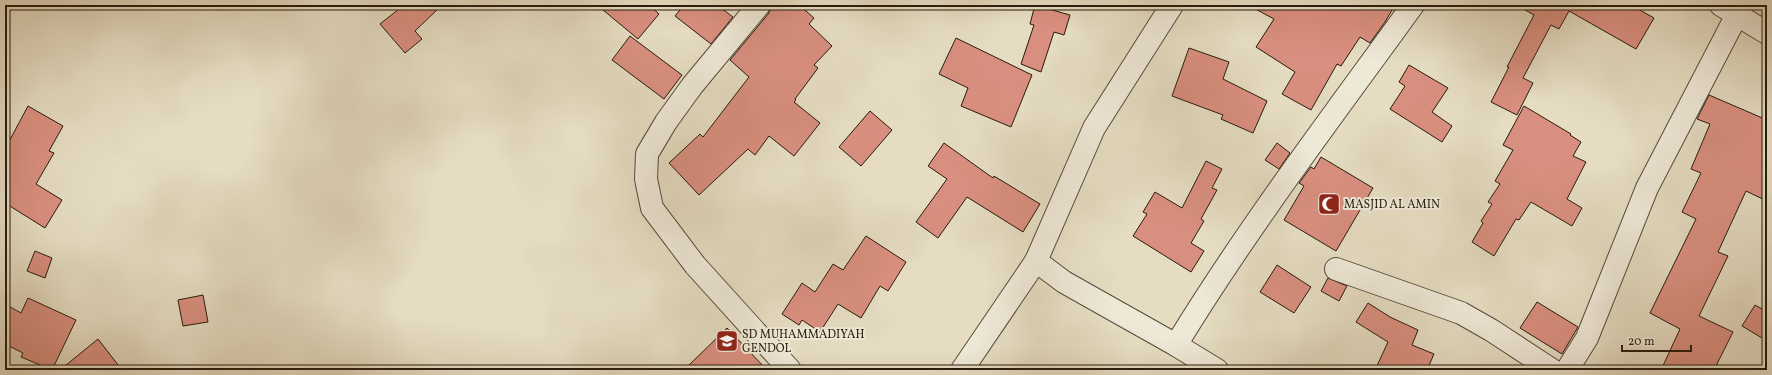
<svg xmlns="http://www.w3.org/2000/svg" width="1772" height="375" font-family="Vollkorn,serif">
	<style>
		.building { fill: #d98f7f; stroke: #271b0c }
		.lines { fill: none; stroke-linecap: round; stroke-linejoin: round }
		.minor-casing { stroke: #564b3a; stroke-width: 24 }
		.minor { stroke: #eee8d7; stroke-width: 22 }
		.labels { text-anchor: middle; stroke-width: 4; stroke-linejoin: round; paint-order: stroke }
		.poi-label { font-size: 12px; fill: #271b0c; stroke: #eee8d7; text-anchor: start }
	</style>
	<rect width="100%" height="100%" fill="#e5dcc2"/>
	<filter id="stains"><feTurbulence type="fractalNoise" baseFrequency=".005" numOctaves="4"/><feColorMatrix values="0 0 0 0 .2 0 0 0 0 .09 0 0 0 0 .02 0 0 0 .5 -.17"/></filter>
	<radialGradient id="worn" r=".72"><stop offset=".6" stop-color="#630" stop-opacity="0"/><stop offset="1" stop-color="#630" stop-opacity=".3"/></radialGradient>
	<g class="building">
		<path d="M 404,5 L 442,5 L 415,31 L 422,39 L 405,53 L 380,24 Z"/>
		<path d="M 597,5 L 649,5 L 659,14 L 638,39 Z"/>
		<path d="M 684,5 L 717,5 L 733,17 L 711,44 L 675,16 Z"/>
		<path d="M 771,5 L 799,5 L 814,18 L 809,24 L 832,46 L 814,65 L 818,68 L 795,99 L 796,100 L 794,102 L 820,123 L 794,156 L 769,136 L 755,155 L 748,149 L 699,195 L 669,163 L 700,134 L 703,137 L 749,77 L 730,60 L 769,13 Z"/>
		<path d="M 1035,5 L 1070,15 L 1064,35 L 1054,32 L 1041,72 L 1021,64 L 1034,25 L 1030,24 Z"/>
		<path d="M 1248,5 L 1395,5 L 1385,22 L 1370,43 L 1360,37 L 1341,66 L 1337,64 L 1311,110 L 1282,94 L 1295,72 L 1256,47 L 1274,19 Z"/>
		<path d="M 1516,5 L 1631,5 L 1654,18 L 1636,49 L 1569,11 L 1559,29 L 1551,25 L 1523,78 L 1533,83 L 1517,115 L 1491,102 L 1509,67 L 1507,67 L 1534,15 Z"/>
		<path d="M 630,36 L 682,75 L 664,99 L 612,60 Z"/>
		<path d="M 956,38 L 1032,75 L 1011,127 L 961,106 L 968,88 L 939,74 Z"/>
		<path d="M 1189,48 L 1229,62 L 1223,79 L 1267,101 L 1253,133 L 1221,119 L 1223,115 L 1172,96 Z"/>
		<path d="M 1409,65 L 1448,88 L 1432,112 L 1452,126 L 1442,142 L 1390,109 L 1405,86 L 1399,82 Z"/>
		<path d="M 1709,95 L 1767,120 L 1767,201 L 1746,191 L 1718,252 L 1728,256 L 1699,316 L 1733,332 L 1714,370 L 1661,370 L 1680,329 L 1650,313 L 1696,219 L 1682,212 L 1701,173 L 1691,169 L 1710,124 L 1697,119 Z"/>
		<path d="M 28,106 L 63,126 L 49,151 L 54,153 L 36,184 L 62,200 L 45,228 L 5,203 L 5,149 Z"/>
		<path d="M 1524,106 L 1571,134 L 1570,135 L 1581,142 L 1573,156 L 1586,162 L 1567,199 L 1582,208 L 1572,226 L 1531,202 L 1519,220 L 1516,219 L 1494,256 L 1472,242 L 1483,223 L 1481,221 L 1492,204 L 1488,202 L 1500,184 L 1495,181 L 1513,150 L 1503,145 Z"/>
		<path d="M 870,111 L 892,130 L 861,166 L 839,147 Z"/>
		<path d="M 944,143 L 993,178 L 994,176 L 1040,204 L 1023,232 L 967,197 L 938,238 L 916,222 L 947,179 L 928,166 Z"/>
		<path d="M 1277,143 L 1290,153 L 1279,169 L 1265,160 Z"/>
		<path d="M 1321,157 L 1373,188 L 1336,251 L 1284,220 L 1304,186 L 1299,183 L 1311,167 L 1314,169 Z"/>
		<path d="M 1206,161 L 1222,169 L 1212,188 L 1217,190 L 1201,219 L 1204,221 L 1191,243 L 1204,251 L 1191,272 L 1133,236 L 1147,214 L 1143,212 L 1155,192 L 1182,208 Z"/>
		<path d="M 866,236 L 906,262 L 888,291 L 880,286 L 861,318 L 838,304 L 820,332 L 802,320 L 799,325 L 782,314 L 802,283 L 815,292 L 833,264 L 843,270 Z"/>
		<path d="M 35,251 L 52,258 L 45,278 L 27,271 Z"/>
		<path d="M 1277,265 L 1311,287 L 1294,313 L 1260,292 Z"/>
		<path d="M 1328,278 L 1347,286 L 1339,301 L 1321,291 Z"/>
		<path d="M 203,295 L 208,322 L 183,326 L 178,300 Z"/>
		<path d="M 28,298 L 76,320 L 52,370 L 21,357 L 23,353 L 5,344 L 5,304 L 21,313 Z"/>
		<path d="M 1537,302 L 1578,327 L 1562,354 L 1520,328 Z"/>
		<path d="M 1368,303 L 1390,317 L 1418,330 L 1412,345 L 1434,354 L 1427,370 L 1375,370 L 1388,342 L 1356,322 Z"/>
		<path d="M 1755,305 L 1767,312 L 1767,341 L 1742,326 Z"/>
		<path d="M 727,328 L 767,370 L 684,370 Z"/>
		<path d="M 98,339 L 122,370 L 60,370 Z"/>
	</g>
	<g class="lines">
		<g class="minor-casing">
			<g id="minor">
				<path d="M 759,5 L 692,86 L 666,122 L 647,154 L 646,179 L 652,208 L 695,265 L 790,370"/>
				<path d="M 1172,5 L 1094,128 L 1036,261 L 1064,282 L 1176,345"/>
				<path d="M 1721,5 L 1767,33"/>
				<path d="M 1336,269 L 1461,313 L 1491,330 L 1552,370"/>
				<path d="M 962,370 L 1036,261"/>
				<path d="M 1217,370 L 1176,345 C 1248,227 1332,117 1413,5"/>
				<path d="M 1567,370 L 1587,338 L 1647,188 L 1742,5"/>
			</g>
		</g>
		<use href="#minor" class="minor"/>
	</g>
	<defs>
		<g id="mosque-square" transform="scale(1.15)"><rect x="-9" y="-9" width="18" height="18" rx="4" fill="#8f2418" stroke="#eee8d7"/><path d="M3.5-4.9A6 6 0 1 0 3.5 4.9A5 5 0 1 1 3.5-4.9Z" fill="#fff"/></g>
		<g id="school-square" transform="scale(1.15)"><rect x="-9" y="-9" width="18" height="18" rx="4" fill="#8f2418" stroke="#eee8d7"/><path d="M0-5L7-2L0 1L-7-2ZM-4 1L0 2.5L4 1V4Q0 6-4 4Z" fill="#fff"/></g>
	</defs>
	<g fill-rule="evenodd">
		<use href="#mosque-square" x="1329" y="204"/>
		<use href="#school-square" x="727" y="341"/>
	</g>
	<g class="labels">
		<g class="poi-label">
			<text x="1344" y="208">MASJID AL AMIN</text>
			<text x="742" y="338">SD MUHAMMADIYAH<tspan x="742" dy="14">GENDOL</tspan></text>
		</g>
	</g>
	<rect width="1772" height="375" fill="none" stroke="#e5dcc2" stroke-width="20"/>
	<rect x="6" y="6" width="1760" height="363" fill="none" stroke="#271b0c" stroke-width="2"/>
	<rect x="10" y="10" width="1752" height="355" fill="none" stroke="#271b0c"/>
	<path d="M1622 345v6h69v-6" fill="none" stroke="#271b0c" stroke-width="2"/>
	<text x="1628" y="345" font-size="12" fill="#271b0c" stroke="#eee8d7" stroke-width="3" paint-order="stroke">20 m</text>
	<rect width="100%" height="100%" filter="url(#stains)"/>
	<rect width="100%" height="100%" fill="url(#worn)"/>
</svg>
